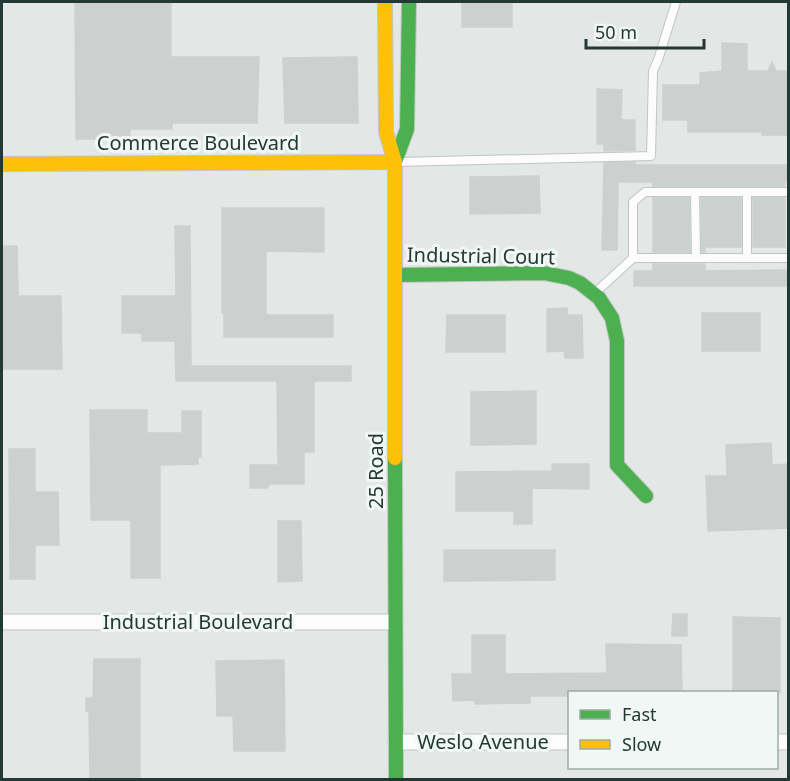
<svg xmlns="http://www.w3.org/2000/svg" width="790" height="781" font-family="'Noto Sans',sans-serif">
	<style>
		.building { fill: #ccd0cf; stroke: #ccd1cf; stroke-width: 1.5 }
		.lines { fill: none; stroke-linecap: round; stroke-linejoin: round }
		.lane-casing { stroke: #c0c5c3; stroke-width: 10 }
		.street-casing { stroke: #c0c5c3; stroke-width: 17 }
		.fast-casing { stroke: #c0c6c3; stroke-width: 16 }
		.slow-casing { stroke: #c0c6c3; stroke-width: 16 }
		.lane { stroke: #fbfcfb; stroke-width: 8 }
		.street { stroke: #fbfcfb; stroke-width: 15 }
		.fast { stroke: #4caf50; stroke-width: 14 }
		.slow { stroke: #ffc107; stroke-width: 14 }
		.labels { text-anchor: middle; stroke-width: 6; stroke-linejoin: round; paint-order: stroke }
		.street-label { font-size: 20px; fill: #233935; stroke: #f1f7f4 }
	</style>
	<rect width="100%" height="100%" fill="#e3e8e6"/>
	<g class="building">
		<path d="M 75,2 L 171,2 L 171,57 L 259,57 L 257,123 L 172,123 L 172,129 L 130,129 L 130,142 L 115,142 L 115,139 L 76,139 Z"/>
		<rect x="462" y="2" width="50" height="25"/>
		<path d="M 722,43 L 747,44 L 747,71 L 768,71 L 772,62 L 776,71 L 789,71 L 789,135 L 762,135 L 762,132 L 688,132 L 688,120 L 663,120 L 663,85 L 700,85 L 700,73 L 722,71 Z"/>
		<path d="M 357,57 L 358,123 L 285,123 L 283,58 Z"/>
		<path d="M 597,89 L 622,90 L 621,120 L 635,120 L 635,150 L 604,151 L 604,144 L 597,144 Z"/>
		<path d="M 635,162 L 635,165 L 789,165 L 789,182 L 785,182 L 785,186 L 653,186 L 653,182 L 618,182 L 617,250 L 602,250 L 604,163 Z"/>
		<path d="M 539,176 L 540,213 L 470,214 L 470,177 Z"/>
		<path d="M 653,198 L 689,198 L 690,252 L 653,252 Z"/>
		<path d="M 701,198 L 741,198 L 741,247 L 705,247 L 705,252 L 702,252 Z"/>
		<rect x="753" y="198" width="32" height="49"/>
		<path d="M 222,208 L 324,208 L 324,252 L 266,251 L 266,315 L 333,315 L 333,337 L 224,337 L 224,313 L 222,313 Z"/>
		<path d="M 175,226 L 190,226 L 191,366 L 351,366 L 351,381 L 314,381 L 314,452 L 304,452 L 304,484 L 269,484 L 268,488 L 250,488 L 250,465 L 278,465 L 277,381 L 176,381 L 175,341 L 142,341 L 142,333 L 122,333 L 122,296 L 176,296 Z"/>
		<path d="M 2,246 L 17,246 L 18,296 L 61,296 L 62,369 L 2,369 Z"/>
		<path d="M 653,264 L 705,264 L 705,271 L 789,270 L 789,286 L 634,286 L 634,271 L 653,271 Z"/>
		<path d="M 567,308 L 567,315 L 582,315 L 583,358 L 565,358 L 564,351 L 547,352 L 547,309 Z"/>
		<rect x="702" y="313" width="58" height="38"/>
		<path d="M 447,315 L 505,315 L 505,352 L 446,352 Z"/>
		<path d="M 536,391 L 536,444 L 471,445 L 471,392 Z"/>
		<path d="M 90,410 L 147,410 L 147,433 L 182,433 L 182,411 L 201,411 L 201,457 L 198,457 L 198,464 L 160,465 L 160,578 L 131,578 L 131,520 L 91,520 Z"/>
		<path d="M 771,443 L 772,465 L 789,464 L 789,528 L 708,531 L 706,476 L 727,476 L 726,445 Z"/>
		<path d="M 9,449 L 35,449 L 35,492 L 58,492 L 59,545 L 35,545 L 35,579 L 10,579 Z"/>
		<path d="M 552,464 L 589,464 L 589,489 L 532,488 L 532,524 L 514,524 L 514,511 L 456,511 L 456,472 L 552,471 Z"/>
		<path d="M 278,521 L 301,521 L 302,581 L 278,582 Z"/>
		<path d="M 444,550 L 555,550 L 555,580 L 444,581 Z"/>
		<path d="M 673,614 L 687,614 L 687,636 L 672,636 Z"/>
		<path d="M 733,617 L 780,618 L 780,693 L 733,693 Z"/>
		<path d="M 472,635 L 505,635 L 505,674 L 607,673 L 606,644 L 681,645 L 682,693 L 570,693 L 570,696 L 530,696 L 530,703 L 475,704 L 475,700 L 453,701 L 452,674 L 472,674 Z"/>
		<path d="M 94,659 L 140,659 L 140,780 L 90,780 L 89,711 L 86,711 L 86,698 L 93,698 Z"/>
		<path d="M 284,660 L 285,751 L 234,751 L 233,716 L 217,716 L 216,661 Z"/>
	</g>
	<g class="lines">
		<g class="lane-casing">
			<g id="lane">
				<path d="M 397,162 L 651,156 L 653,71 L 658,60 L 676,2"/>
				<path d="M 695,192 L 696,258"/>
				<path d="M 747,192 L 747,258"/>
				<path d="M 633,258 L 788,258"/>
				<path d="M 596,292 L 633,258 L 633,202 L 645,192 L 788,192"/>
			</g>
		</g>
		<g class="street-casing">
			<g id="street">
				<path d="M 2,622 L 395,622"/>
				<path d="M 396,742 L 570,742"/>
				<path d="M 776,742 L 788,742"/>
			</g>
		</g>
		<g class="fast-casing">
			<g id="fast">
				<path d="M 395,162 L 407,129 L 409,2"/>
				<path d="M 395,275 L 544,273 L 569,278 L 580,283 L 599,298 L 612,318 L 617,341 L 617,465 L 646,496"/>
				<path d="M 395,458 L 396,780"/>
			</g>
		</g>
		<g class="slow-casing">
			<g id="slow">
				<path d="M 385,2 L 386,132 L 395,162 L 395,458"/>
				<path d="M 2,164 L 395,162"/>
			</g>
		</g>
		<use href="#lane" class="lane"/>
		<use href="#street" class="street"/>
		<use href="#fast" class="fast"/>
		<use href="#slow" class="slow"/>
	</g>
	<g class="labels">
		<g class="street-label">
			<text x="198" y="150">Commerce Boulevard</text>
			<text transform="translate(481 256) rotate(1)" y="7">Industrial Court</text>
			<text transform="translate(376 471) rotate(-90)" y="7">25 Road</text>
			<text x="198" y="629">Industrial Boulevard</text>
			<text x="483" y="749">Weslo Avenue</text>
		</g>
	</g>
	<rect width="790" height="781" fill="none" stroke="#233935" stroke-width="6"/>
	<rect x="568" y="691" width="210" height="78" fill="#f1f7f4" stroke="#9faba8" stroke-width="1.5"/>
	<rect x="580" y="710" width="30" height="9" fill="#4caf50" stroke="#9faba8" stroke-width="1.5"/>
	<text x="622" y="721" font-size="18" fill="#233935">Fast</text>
	<rect x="580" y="740" width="30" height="9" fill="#ffc107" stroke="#9faba8" stroke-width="1.5"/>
	<text x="622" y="751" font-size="18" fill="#233935">Slow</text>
	<path d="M586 39v9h118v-9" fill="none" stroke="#233935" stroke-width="3"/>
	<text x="595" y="39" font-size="18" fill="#233935" stroke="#f1f7f4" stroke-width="4.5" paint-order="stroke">50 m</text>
</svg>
